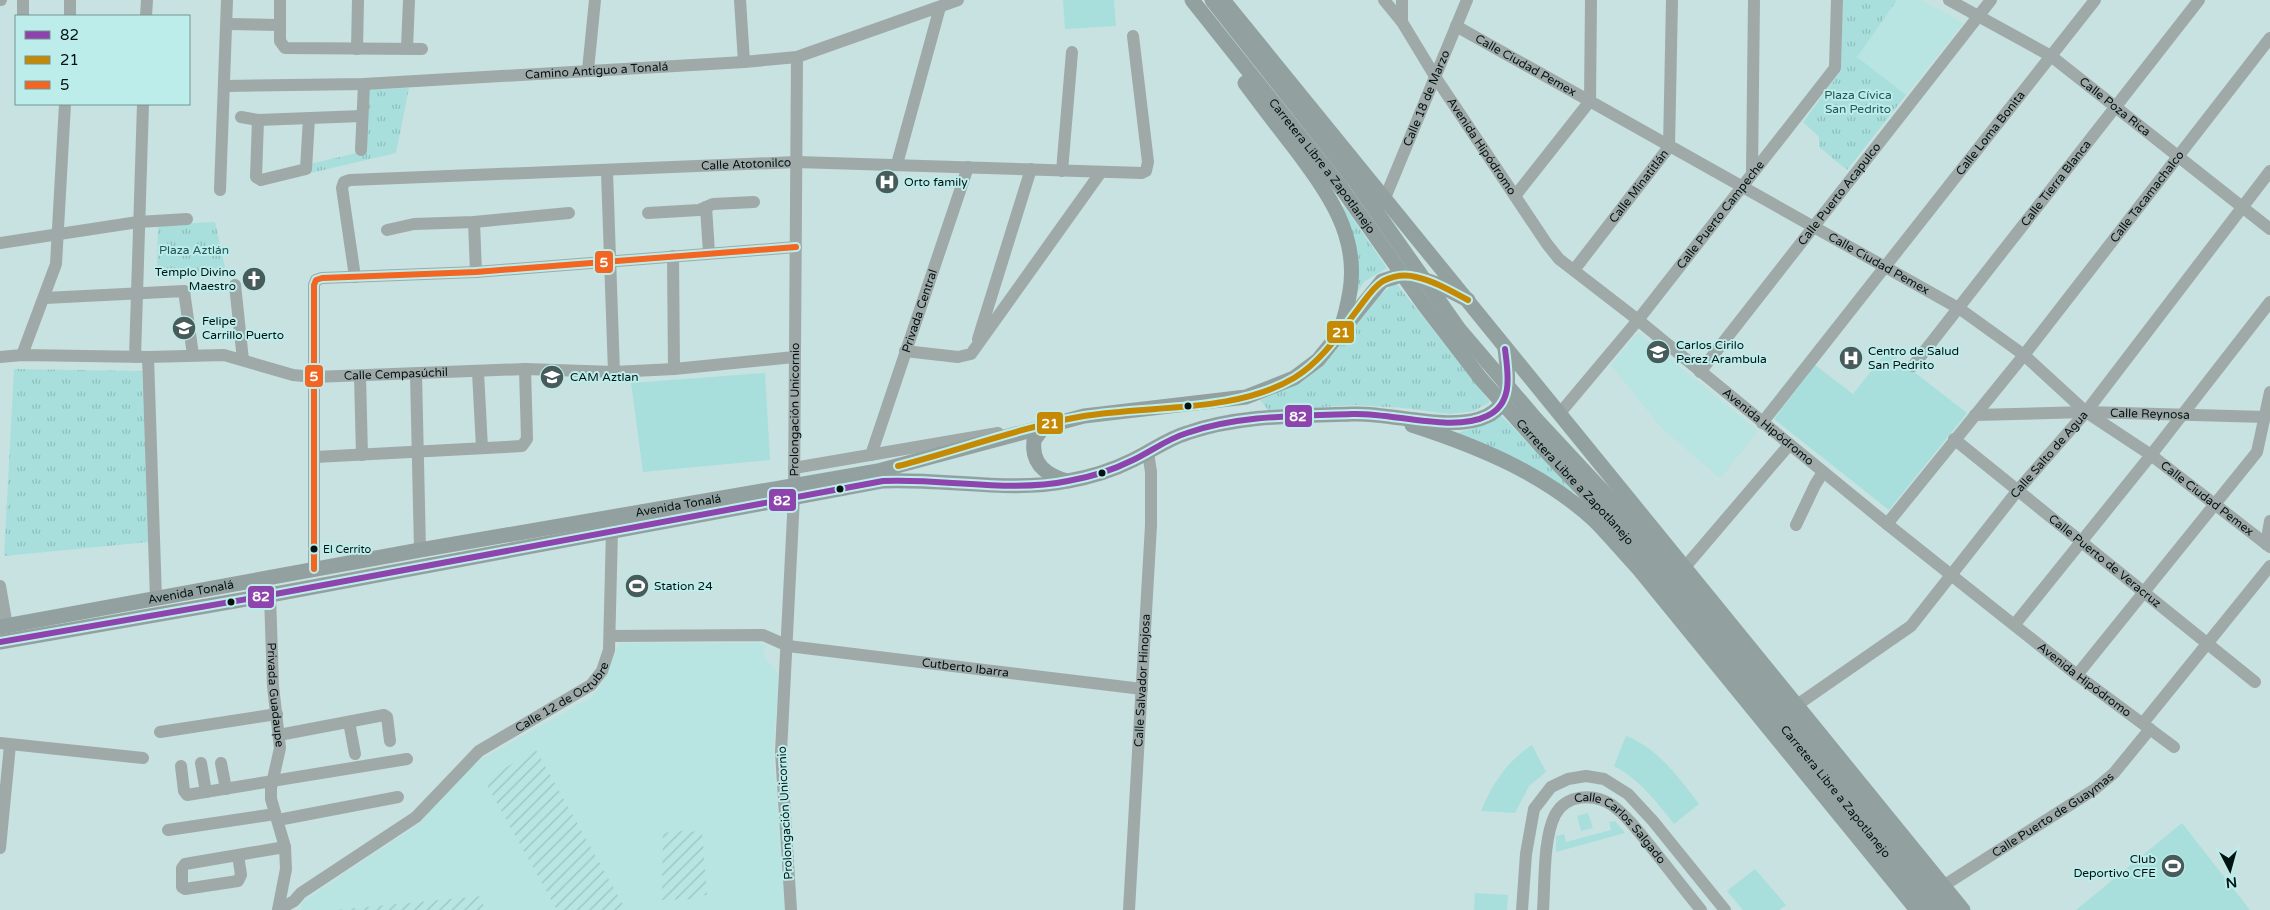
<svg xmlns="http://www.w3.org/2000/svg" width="2270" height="910" font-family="'Varela Round',sans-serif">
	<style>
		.built { fill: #b8e4e1 }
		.industrial { fill: url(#industrial-furrows) }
		.grass { fill: url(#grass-tufts) }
		.garden { fill: #a8dfdc }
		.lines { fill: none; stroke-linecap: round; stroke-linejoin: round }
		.minor { stroke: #9fa9a8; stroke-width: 12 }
		.major { stroke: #92a19f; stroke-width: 15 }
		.bus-1-casing { stroke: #bcedea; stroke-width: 10 }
		.bus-2-casing { stroke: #bcedea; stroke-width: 10 }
		.bus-3-casing { stroke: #bcedea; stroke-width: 10 }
		.bus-1 { stroke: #8e44ad; stroke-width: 6 }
		.bus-2 { stroke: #c68904; stroke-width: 6 }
		.bus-3 { stroke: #f26522; stroke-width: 6 }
		.bus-dot { fill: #031313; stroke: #bcedea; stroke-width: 2 }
		.labels { text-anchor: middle; stroke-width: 4; stroke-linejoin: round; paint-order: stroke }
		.bus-label { font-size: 11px; fill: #031313; stroke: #bcedea; text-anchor: start }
		.street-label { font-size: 12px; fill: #031313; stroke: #bcedea }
		.park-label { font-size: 12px; fill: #255957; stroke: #bcedea }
		.poi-label { font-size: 12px; fill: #031313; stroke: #bcedea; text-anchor: start }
		.line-badge { stroke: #bcedea; stroke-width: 2 }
		.badge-label { font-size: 14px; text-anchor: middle; font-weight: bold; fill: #fff }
	</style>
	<defs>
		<pattern id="industrial-furrows" width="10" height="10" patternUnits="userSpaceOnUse" patternTransform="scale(1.25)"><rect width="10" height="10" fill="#b8e4e1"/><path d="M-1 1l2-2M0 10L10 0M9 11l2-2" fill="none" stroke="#9dc3c0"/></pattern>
		<pattern id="grass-tufts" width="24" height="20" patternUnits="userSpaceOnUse" patternTransform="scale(1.25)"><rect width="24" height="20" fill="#a8dfdc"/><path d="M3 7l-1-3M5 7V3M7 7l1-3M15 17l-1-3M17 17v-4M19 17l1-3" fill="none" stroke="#8fbebc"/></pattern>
	</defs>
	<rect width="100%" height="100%" fill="#c7e2e0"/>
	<g class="built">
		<path d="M 1897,0 L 1921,0 L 1963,23 L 1906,95 L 1857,57 Z"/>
		<path d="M 1638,333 L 1758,431 L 1720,478 L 1662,428 L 1611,365 Z"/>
		<path d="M 620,643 L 759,643 L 766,646 L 763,655 L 779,675 L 773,754 L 786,910 L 301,910 L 301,903 L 419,824 L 472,765 L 592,697 L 603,683 Z"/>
	</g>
	<g class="industrial">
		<path d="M 536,750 L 626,910 L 557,910 L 484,780 Z"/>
		<path d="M 690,830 L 691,832 L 702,830 L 707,895 L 697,896 L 697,899 L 662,900 L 663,833 Z"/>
		<path d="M 482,896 L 484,910 L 334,910 Z"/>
	</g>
	<g class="grass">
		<path d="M 1843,0 L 1897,0 L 1857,57 L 1906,95 L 1847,170 L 1819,147 L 1819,137 L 1803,122 L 1841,71 Z"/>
		<path d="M 409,88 L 396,153 L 311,173 L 310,164 L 361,152 L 368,89 Z"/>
		<path d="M 1344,206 L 1387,268 L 1365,281 L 1355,295 L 1341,208 Z"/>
		<path d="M 215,222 L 227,277 L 157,276 L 158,225 Z"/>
		<path d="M 1396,283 L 1490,402 L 1474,411 L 1449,414 L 1404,408 L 1356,405 L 1268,410 L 1260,400 C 1286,388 1313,376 1332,355 C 1354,332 1369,299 1396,283 Z"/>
		<path d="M 14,369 L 142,371 L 149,542 L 4,556 Z"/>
		<path d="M 1501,415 L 1574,491 L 1570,495 L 1457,433 L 1490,423 Z"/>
	</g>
	<g class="garden">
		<path d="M 1063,0 L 1114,0 L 1116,26 L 1065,29 Z"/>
		<path d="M 1887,351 L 1967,413 L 1889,510 L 1774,419 L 1815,365 L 1853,394 Z"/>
		<path d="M 765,373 L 770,460 L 643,472 L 631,383 Z"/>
		<path d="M 1626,736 C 1659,749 1678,777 1699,804 L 1674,824 C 1656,801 1640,780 1614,766 Z"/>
		<path d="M 1532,745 L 1546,772 L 1529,786 L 1515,813 L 1481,811 C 1493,783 1506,762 1532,745 Z"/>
		<path d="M 1588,813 L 1593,828 L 1581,831 L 1577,816 Z"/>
		<path d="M 1615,821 L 1625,833 L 1556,852 L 1556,836 L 1564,834 L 1566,842 L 1611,830 L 1609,822 Z"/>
		<path d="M 2182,823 L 2250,910 L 2076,910 Z"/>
		<path d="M 1755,869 L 1786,905 L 1779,910 L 1743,910 L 1727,891 Z"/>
		<path d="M 1475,893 L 1508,895 L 1507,910 L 1474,910 Z"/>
	</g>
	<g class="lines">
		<g class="minor">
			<path d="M 0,0 L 1,0"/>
			<path d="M 280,0 L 280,41 L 285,48 L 422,49"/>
			<path d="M 740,0 L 744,62"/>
			<path id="s1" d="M 1384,0 L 1402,22 L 1436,78 L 1547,244 L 1559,259 L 1638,320 L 1887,524 L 2077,675 L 2174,747"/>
			<path id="s2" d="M 1949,0 L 2051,56 L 2270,229"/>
			<path d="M 23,16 L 23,0"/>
			<path d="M 70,16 L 70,0"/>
			<path d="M 146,16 L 147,0"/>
			<path d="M 1402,22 L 1402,0"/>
			<path d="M 227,24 L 280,25"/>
			<path id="s3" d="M 1456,26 L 1960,309 L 2024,355 L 2086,412 L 2151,455 L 2270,547"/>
			<path d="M 407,48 L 409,0"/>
			<path d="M 357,49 L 358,0"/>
			<path d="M 588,70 L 595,0"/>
			<path id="s4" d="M 225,86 L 364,84 L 744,62 L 797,57 L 958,0"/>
			<path d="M 241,117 L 258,120 L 362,116"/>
			<path d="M 258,120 L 256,177 L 261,180 L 306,169 L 309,118"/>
			<path d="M 361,150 L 364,84"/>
			<path d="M 897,164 L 940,7"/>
			<path d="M 1062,171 L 1072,52"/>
			<path d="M 607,172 L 614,372"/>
			<path d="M 1752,173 L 1754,0"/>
			<path d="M 220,190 L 227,0"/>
			<path d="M 1515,196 L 1590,101 L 1591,0"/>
			<path id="s5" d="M 1385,198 L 1467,0"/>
			<path d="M 706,207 L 709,253"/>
			<path d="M 648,213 L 699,210 L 713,204 L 754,202"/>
			<path d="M 474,222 L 476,272"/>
			<path d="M 387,230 L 414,224 L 474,222 L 569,213"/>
			<path d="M 0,243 L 138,222 L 187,219"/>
			<path d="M 673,256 L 674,369"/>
			<path id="s6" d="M 1574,270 L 1669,147 L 1672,0"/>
			<path id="s7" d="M 355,277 L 342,188 L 344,182 L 350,180 L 797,162 L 1142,173 L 1146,171 L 1148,162 L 1133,36"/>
			<path d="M 235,285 L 243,360"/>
			<path d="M 45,298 L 184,291 L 193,355"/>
			<path d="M 978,339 L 1031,169"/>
			<path d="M 905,351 L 958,357 L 971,354 L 1101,172"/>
			<path d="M 22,355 L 56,264 L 65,104"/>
			<path id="s8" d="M 0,357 L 22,355 L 148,357 L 224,355 L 293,375 L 314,377 L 525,369 L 614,372 L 674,369 L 794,357"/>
			<path d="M 135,357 L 143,104"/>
			<path d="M 148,357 L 156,599"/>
			<path id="s9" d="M 1913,366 L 2199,0"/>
			<path d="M 478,372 L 482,448"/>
			<path id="s10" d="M 1700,372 L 1991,0"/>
			<path d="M 416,374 L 420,550"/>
			<path d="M 360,376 L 362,455"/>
			<path id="s11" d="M 1560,413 L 1638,320 L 1835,68 L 1837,0"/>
			<path id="s12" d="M 1975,415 L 2086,412 L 2266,417"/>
			<path id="s13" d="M 1762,423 L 2095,0"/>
			<path id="s14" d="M 1954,439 L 2255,682"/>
			<path id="s15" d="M 871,455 L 968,167"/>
			<path d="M 315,457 L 522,446 L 527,439 L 525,369"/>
			<path d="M 794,468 L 998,433"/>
			<path id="s16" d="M 1887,524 L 2024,355 L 2270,38"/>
			<path d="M 1796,525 L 1815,485 L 1823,472"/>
			<path d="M 2266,544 L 2270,521"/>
			<path d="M 1685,567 L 1789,445"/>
			<path d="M 314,569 L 314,285 L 316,280 L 322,278 L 476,272 L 796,247"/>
			<path d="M 0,586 L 7,626"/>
			<path id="s17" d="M 270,595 L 273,686 L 280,748 L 271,788 L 271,799 L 285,847 L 286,869 L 278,910"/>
			<path d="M 2015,624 L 2151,455 L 2270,302"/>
			<path id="s18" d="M 611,636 L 763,635 L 788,646 L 1142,689"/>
			<path d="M 2077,675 L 2257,452 L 2270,392"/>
			<path id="s19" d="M 1797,705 L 1911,626 L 2018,490 L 2086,412 L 2270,171"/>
			<path d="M 349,722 L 355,754"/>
			<path d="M 2143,723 L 2270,566"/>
			<path d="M 160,732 L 277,714"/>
			<path d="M 279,735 L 384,715 L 387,717 L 390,741"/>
			<path d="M 0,743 L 143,758"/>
			<path d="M 201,763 L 206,792"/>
			<path d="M 221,763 L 226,789"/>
			<path d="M 181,766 L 184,791 L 187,795 L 407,759"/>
			<path d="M 278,820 L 398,797"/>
			<path d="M 168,830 L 275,814"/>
			<path d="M 0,848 L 10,745"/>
			<path d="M 238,855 L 241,875 L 238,881 L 185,889 L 182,887 L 182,868 L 185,864 L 285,847"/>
			<path id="s20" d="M 1943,886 L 2095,789 L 2114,773 L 2150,729"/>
			<path id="s21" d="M 278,910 L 294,901 L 301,893 L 416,817 L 479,751 L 591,685 L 602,671 L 609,650 L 612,530"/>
			<path id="s22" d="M 791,910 L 781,752 L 794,497 L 797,57"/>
			<path id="s23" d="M 1129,910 L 1151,525 L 1151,472 L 1148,452"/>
			<path d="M 1522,910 L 1526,854 L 1534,809 L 1551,787 L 1568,779 L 1586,776 L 1604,779 L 1628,794 L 1653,821 L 1725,910"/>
			<path id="s24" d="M 1543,910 C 1545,883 1543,839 1555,815 C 1566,794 1594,793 1612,805 C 1627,816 1639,832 1651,847 C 1668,868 1684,889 1701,910"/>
		</g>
		<g class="major">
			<path id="s25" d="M 1192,0 L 1342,189 L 1424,305 L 1481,379 L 1541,446 L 1613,522 L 1675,594 L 1932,910"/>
			<path d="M 1212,0 L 1354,180 L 1459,329 L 1535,418 L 1640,531 L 1948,910"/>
			<path d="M 1223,0 L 1963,910"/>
			<path d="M 1245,83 C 1262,106 1279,128 1296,150 C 1328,193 1359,235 1350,291 C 1348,302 1346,314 1342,324"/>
			<path d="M 1045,425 L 1034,440 C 1031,464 1046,475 1067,481"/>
			<path d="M 1412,425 C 1477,446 1543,473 1594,520 C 1609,535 1623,552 1638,568 L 1917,910"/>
			<path id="s26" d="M 0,627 L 420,550 L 878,471 L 1084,416 L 1246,397 L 1294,378 L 1318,360 L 1382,281 L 1398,276 L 1414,276 L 1437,284 L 1468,300"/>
			<path d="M 0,642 L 270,595 L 883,481 C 942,478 1012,493 1068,481 C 1091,477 1113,470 1133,460 C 1152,451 1167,439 1187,433 C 1239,415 1297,416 1352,414 C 1391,412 1452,433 1487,416 C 1514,403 1508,374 1505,349"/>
		</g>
		<g class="bus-1-casing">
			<path id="bus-1" d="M 0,642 L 270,595 L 883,481 C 942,478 1012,493 1068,481 C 1091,477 1113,470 1133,460 C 1152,451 1167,439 1187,433 C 1239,415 1297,416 1352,414 C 1391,412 1452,433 1487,416 C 1514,403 1508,374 1505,349"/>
		</g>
		<g class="bus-2-casing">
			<path id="bus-2" d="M 898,466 C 960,450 1021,427 1084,416 C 1151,405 1235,413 1294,378 C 1321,362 1339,334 1358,309 C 1365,300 1373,287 1383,281 C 1393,276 1405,274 1416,277 C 1434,281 1451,291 1468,300"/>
		</g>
		<g class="bus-3-casing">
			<path id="bus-3" d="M 314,569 L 314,285 L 316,280 L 322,278 L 476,272 L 796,247"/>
		</g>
		<use href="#bus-1" class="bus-1"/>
		<use href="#bus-2" class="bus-2"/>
		<use href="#bus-3" class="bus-3"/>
	</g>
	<defs>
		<g id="hospital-disc" transform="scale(1.25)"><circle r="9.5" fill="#485b5b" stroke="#bcedea"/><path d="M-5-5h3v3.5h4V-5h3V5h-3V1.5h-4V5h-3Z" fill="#fff"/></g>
		<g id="church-disc" transform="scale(1.25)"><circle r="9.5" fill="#485b5b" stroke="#bcedea"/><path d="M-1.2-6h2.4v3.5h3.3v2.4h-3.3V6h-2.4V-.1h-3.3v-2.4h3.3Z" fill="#fff"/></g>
		<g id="school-disc" transform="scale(1.25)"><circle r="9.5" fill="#485b5b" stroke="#bcedea"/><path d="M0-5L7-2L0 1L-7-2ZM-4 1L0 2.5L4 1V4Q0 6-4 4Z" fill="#fff"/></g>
		<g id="stadium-disc" transform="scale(1.25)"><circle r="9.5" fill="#485b5b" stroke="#bcedea"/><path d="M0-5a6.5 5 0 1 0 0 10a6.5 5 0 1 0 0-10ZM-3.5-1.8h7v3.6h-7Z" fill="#fff"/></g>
	</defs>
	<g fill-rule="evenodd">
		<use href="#hospital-disc" x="887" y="182"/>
		<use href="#church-disc" x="254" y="279"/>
		<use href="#school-disc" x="184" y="328"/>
		<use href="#school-disc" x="1658" y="352"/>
		<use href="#hospital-disc" x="1851" y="358"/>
		<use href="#school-disc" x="552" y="377"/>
		<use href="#stadium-disc" x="637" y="586"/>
		<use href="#stadium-disc" x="2173" y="866"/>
	</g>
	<g class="bus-dot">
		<circle cx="1188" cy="406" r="4.5"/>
		<circle cx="1102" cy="473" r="4.5"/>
		<circle cx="840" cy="489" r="4.5"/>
		<circle cx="314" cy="549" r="4.5"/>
		<circle cx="231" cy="602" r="4.5"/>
	</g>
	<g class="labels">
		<g class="bus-label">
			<text x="323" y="553">El Cerrito</text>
		</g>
		<g class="street-label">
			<text dy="4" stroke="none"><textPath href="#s3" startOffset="80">Calle Ciudad Pemex</textPath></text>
			<text dy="4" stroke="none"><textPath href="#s4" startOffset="372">Camino Antiguo a Tonalá</textPath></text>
			<text dy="4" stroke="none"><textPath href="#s5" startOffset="108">Calle 18 de Marzo</textPath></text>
			<text dy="4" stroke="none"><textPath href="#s2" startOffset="198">Calle Poza Rica</textPath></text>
			<text dy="4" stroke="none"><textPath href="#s13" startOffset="369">Calle Loma Bonita</textPath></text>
			<text dy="4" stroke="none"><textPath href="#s1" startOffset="176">Avenida Hipódromo</textPath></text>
			<text dy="4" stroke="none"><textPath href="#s7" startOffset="499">Calle Atotonilco</textPath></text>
			<text dy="4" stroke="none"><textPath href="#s25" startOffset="211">Carretera Libre a Zapotlanejo</textPath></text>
			<text dy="4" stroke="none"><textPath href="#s9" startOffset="232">Calle Tierra Blanca</textPath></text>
			<text dy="4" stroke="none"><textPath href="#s6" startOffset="106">Calle Minatitlán</textPath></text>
			<text dy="4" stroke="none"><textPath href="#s10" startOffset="226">Calle Puerto Acapulco</textPath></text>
			<text dy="4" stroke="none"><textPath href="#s16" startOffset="418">Calle Tacamachalco</textPath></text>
			<text dy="4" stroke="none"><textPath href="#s11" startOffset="255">Calle Puerto Campeche</textPath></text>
			<text dy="4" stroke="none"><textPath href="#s3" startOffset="485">Calle Ciudad Pemex</textPath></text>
			<text dy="4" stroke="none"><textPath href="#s15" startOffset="152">Privada Central</textPath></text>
			<text dy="4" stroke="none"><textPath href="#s8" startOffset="399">Calle Cempasúchil</textPath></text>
			<text dy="4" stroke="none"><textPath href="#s22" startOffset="501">Prolongación Unicornio</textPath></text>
			<text dy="4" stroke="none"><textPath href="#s12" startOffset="175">Calle Reynosa</textPath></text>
			<text dy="4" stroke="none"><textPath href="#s1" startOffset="581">Avenida Hipódromo</textPath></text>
			<text dy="4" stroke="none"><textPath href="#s19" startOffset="359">Calle Salto de Agua</textPath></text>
			<text dy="4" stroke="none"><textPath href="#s25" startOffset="616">Carretera Libre a Zapotlanejo</textPath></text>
			<text dy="4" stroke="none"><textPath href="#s3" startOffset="890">Calle Ciudad Pemex</textPath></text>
			<text dy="4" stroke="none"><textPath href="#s26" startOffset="689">Avenida Tonalá</textPath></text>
			<text dy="4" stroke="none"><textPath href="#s14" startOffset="194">Calle Puerto de Veracruz</textPath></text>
			<text dy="4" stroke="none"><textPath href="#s26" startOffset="194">Avenida Tonalá</textPath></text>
			<text dy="4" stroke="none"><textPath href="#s18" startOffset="358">Cutberto Ibarra</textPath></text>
			<text dy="4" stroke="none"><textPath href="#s1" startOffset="986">Avenida Hipódromo</textPath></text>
			<text dy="4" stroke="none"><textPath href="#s23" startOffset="230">Calle Salvador Hinojosa</textPath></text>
			<text dy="4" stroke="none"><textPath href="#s17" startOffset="100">Privada Guadaupe</textPath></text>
			<text dy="4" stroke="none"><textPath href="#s21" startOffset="358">Calle 12 de Octubre</textPath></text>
			<text dy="4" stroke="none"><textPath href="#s25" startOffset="1021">Carretera Libre a Zapotlanejo</textPath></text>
			<text transform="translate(785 813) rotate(-93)" y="4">Prolongación Unicornio</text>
			<text dy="4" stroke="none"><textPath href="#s20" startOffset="131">Calle Puerto de Guaymas</textPath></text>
			<text dy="4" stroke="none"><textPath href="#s24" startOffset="180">Calle Carlos Salgado</textPath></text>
		</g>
		<g class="park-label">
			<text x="1858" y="99">Plaza Cívica<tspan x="1858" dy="14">San Pedrito</tspan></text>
			<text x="194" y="254">Plaza Aztlán</text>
		</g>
		<g class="poi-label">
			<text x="904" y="186">Orto family</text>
			<text x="236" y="276" text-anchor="end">Templo Divino<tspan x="236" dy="14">Maestro</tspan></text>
			<text x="202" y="325">Felipe<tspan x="202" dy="14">Carrillo Puerto</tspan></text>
			<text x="1676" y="349">Carlos Cirilo<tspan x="1676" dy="14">Perez Arambula</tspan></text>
			<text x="1868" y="355">Centro de Salud<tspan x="1868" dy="14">San Pedrito</tspan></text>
			<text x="570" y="381">CAM Aztlan</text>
			<text x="654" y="590">Station 24</text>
			<text x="2156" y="863" text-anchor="end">Club<tspan x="2156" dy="14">Deportivo CFE</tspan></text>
		</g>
	</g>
	<g class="line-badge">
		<rect x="594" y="250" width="20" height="24" rx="5" fill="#f26522"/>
		<rect x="1326" y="320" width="29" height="24" rx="5" fill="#c68904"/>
		<rect x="304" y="364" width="20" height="24" rx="5" fill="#f26522"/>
		<rect x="1284" y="404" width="29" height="24" rx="5" fill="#8e44ad"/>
		<rect x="1036" y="411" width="28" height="24" rx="5" fill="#c68904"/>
		<rect x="768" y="488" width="29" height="24" rx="5" fill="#8e44ad"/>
		<rect x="247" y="585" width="28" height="24" rx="5" fill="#8e44ad"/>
	</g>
	<g class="badge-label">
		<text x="604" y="267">5</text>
		<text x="1341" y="337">21</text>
		<text x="314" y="381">5</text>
		<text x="1298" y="421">82</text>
		<text x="1050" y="428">21</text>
		<text x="782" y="505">82</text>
		<text x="261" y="601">82</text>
	</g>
	<rect x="15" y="15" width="175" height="90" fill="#bcedea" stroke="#729694"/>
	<rect x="25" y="31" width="25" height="8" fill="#8e44ad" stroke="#729694"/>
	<text x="60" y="40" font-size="15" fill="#031313">82</text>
	<rect x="25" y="56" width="25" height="8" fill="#c68904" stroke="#729694"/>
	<text x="60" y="65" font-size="15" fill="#031313">21</text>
	<rect x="25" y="81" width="25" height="8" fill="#f26522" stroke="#729694"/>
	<text x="60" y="90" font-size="15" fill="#031313">5</text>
	<g transform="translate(2230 870) rotate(174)" stroke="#bcedea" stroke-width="4" paint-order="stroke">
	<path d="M0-4L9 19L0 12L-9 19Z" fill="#031313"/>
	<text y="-8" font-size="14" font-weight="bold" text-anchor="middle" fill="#031313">N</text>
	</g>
</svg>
